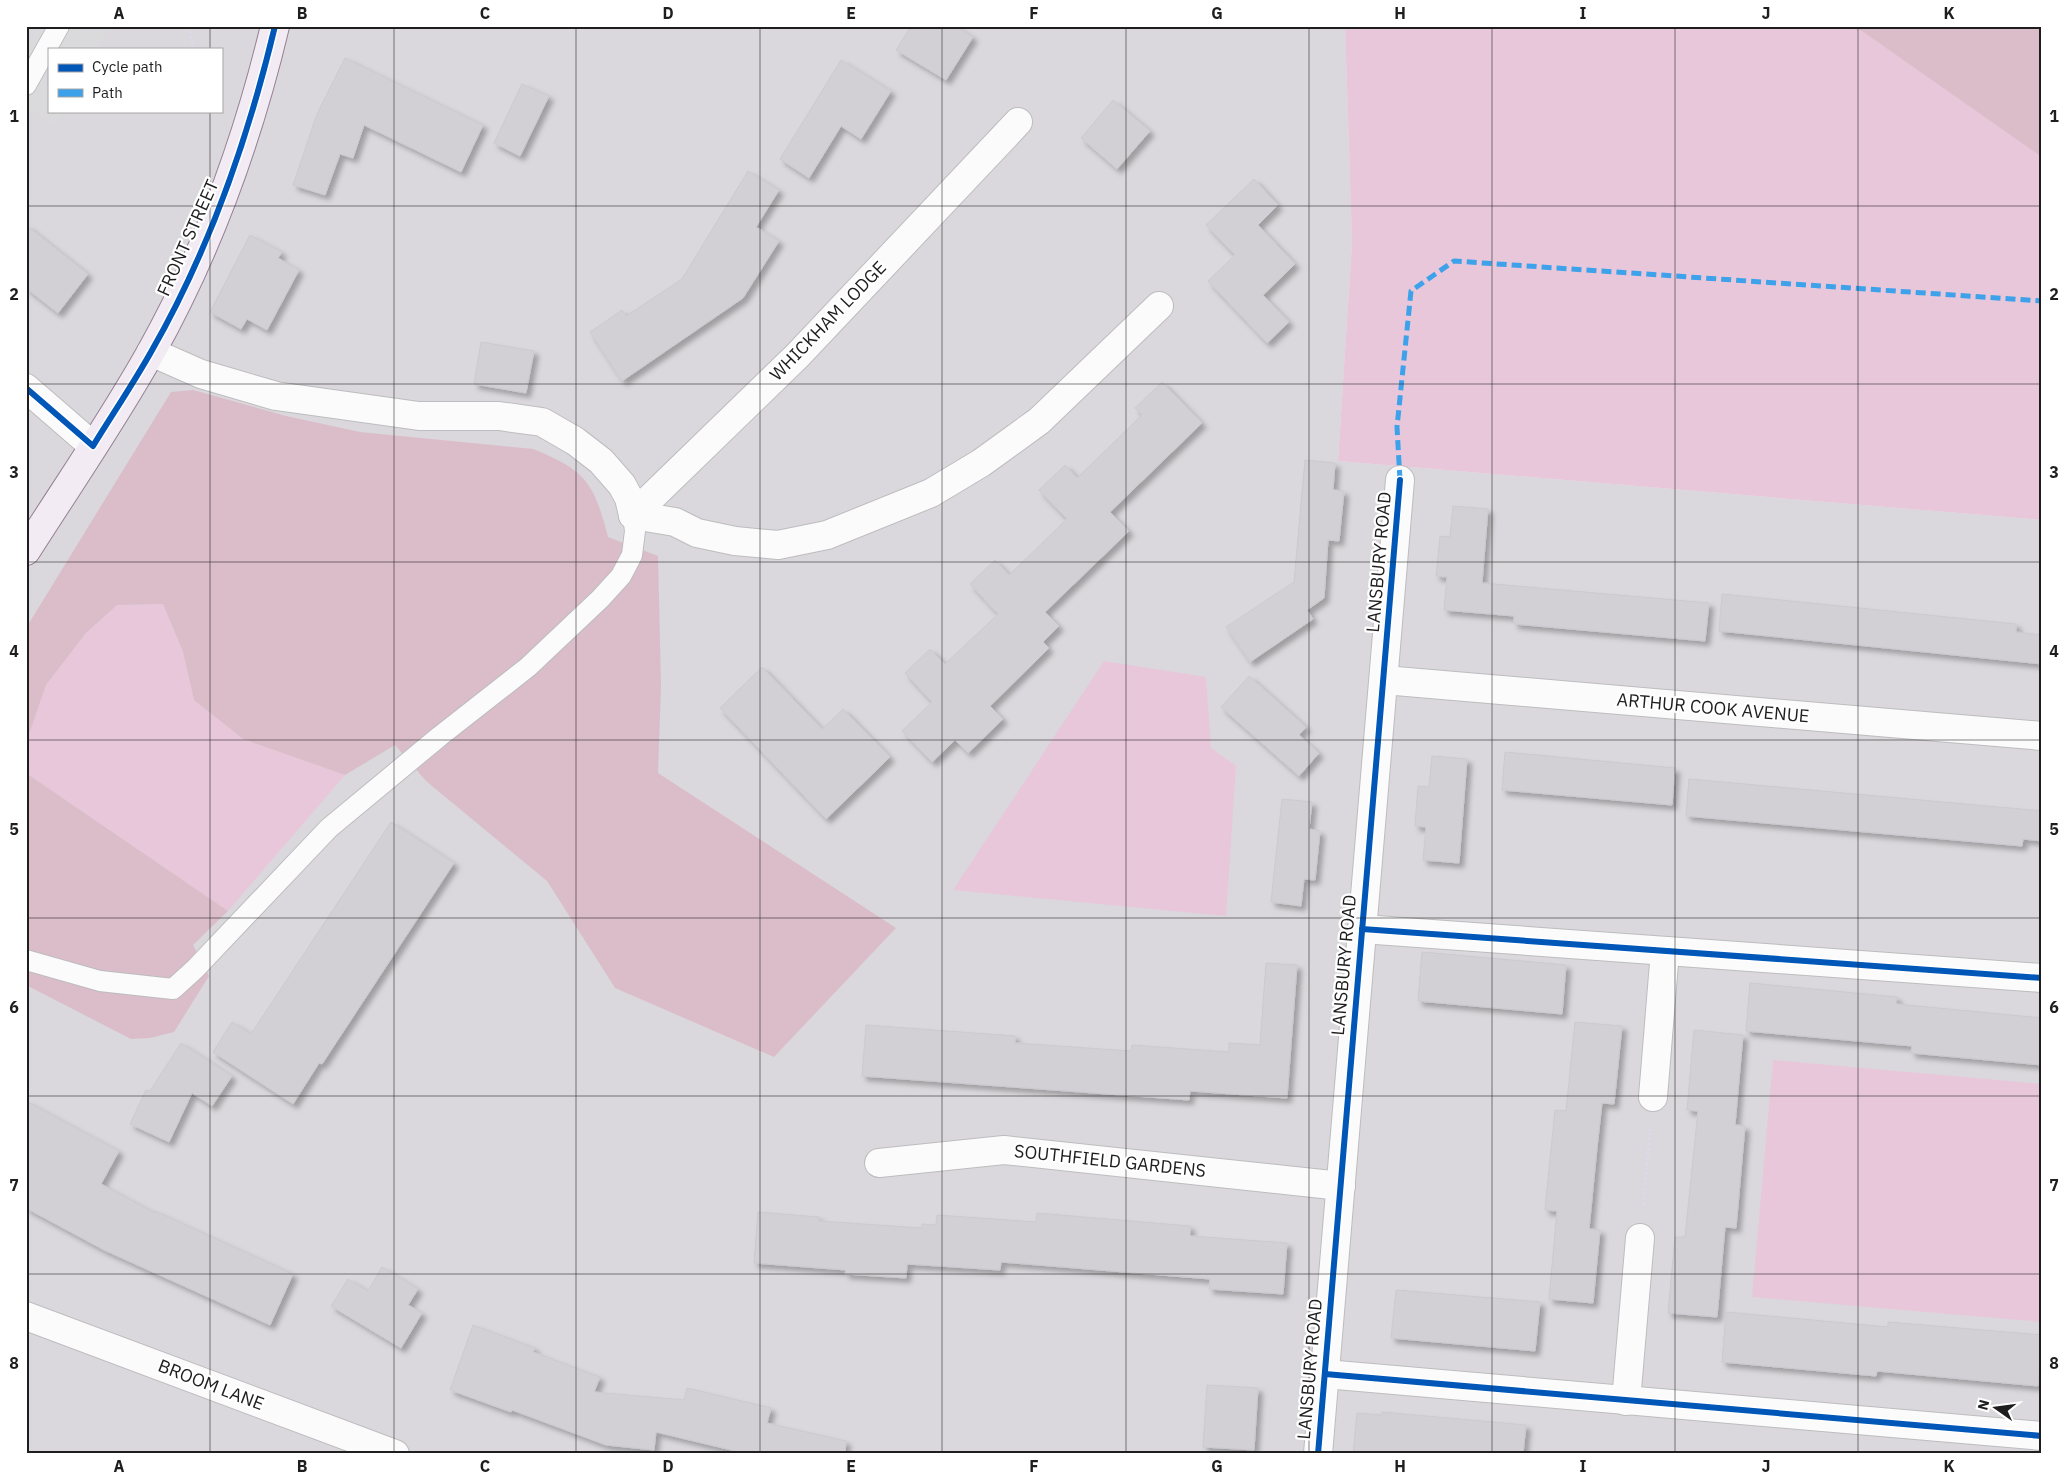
<svg xmlns="http://www.w3.org/2000/svg" width="2068" height="1480" font-family="'IBM Plex Sans',sans-serif">
	<style>
		.residential { fill: #dad8dc; fill-rule: evenodd }
		.grass { fill: #e8c7db }
		.forest { fill: #dabdc9 }
		.parking { fill: #dad9db }
		.building { fill: #d2d0d5; stroke: #ccc9d0; filter: url(#shadow) }
		.lines { fill: none; stroke-linecap: round; stroke-linejoin: round }
		.service-casing { stroke: #bdbcbe; stroke-width: 22 }
		.minor-casing { stroke: #bdbcbe; stroke-width: 30 }
		.tertiary-casing { stroke: #bdbcbe; stroke-width: 30 }
		.secondary-casing { stroke: #958095; stroke-width: 30 }
		.path { stroke: #dbd9ea; stroke-width: 3; stroke-dasharray: 2.5 2.5; stroke-linecap: butt }
		.service { stroke: #fcfbfc; stroke-width: 20 }
		.minor { stroke: #fcfbfc; stroke-width: 28 }
		.tertiary { stroke: #fcfbfc; stroke-width: 28 }
		.secondary { stroke: #f2ebf3; stroke-width: 28 }
		.quiet { stroke: #3da2ea; stroke-width: 5; stroke-dasharray: 10 5; stroke-linecap: butt }
		.cycleway-casing { stroke: #fff; stroke-width: 9 }
		.cycleway { stroke: #0057b8; stroke-width: 6 }
		.grid { fill: none; stroke: #1e1e1e; stroke-width: 1; stroke-opacity: 0.55 }
		.labels { text-anchor: middle; stroke-width: 4.5; stroke-linejoin: round; paint-order: stroke }
		.street-label { font-size: 18px; fill: #1e1e1e; stroke: #fff }
		.neatline { fill: none; stroke: #1e1e1e; stroke-width: 2 }
		.grid-label { font-size: 16px; text-anchor: middle; font-weight: bold; fill: #1e1e1e }
	</style>
	<defs>
		<filter id="shadow"><feDropShadow dx="4.5" dy="4.5" stdDeviation="2.5" flood-color="#0004"/></filter>
	</defs>
	<rect width="100%" height="100%" fill="#eae7ed"/>
	<path class="residential" d="M 26,26 L 1345,26 L 1352,242 L 1338,461 L 2042,520 L 2042,1454 L 26,1454 ZM 49,49 L 221,49 L 221,111 L 49,111 Z"/>
	<g class="grass">
		<path d="M 1345,26 L 2042,26 L 2042,520 L 1338,461 L 1352,242 Z"/>
		<path d="M 163,604 L 183,652 L 194,700 L 243,739 L 345,775 L 228,911 L 26,773 L 26,743 L 46,685 L 86,633 L 117,605 Z"/>
		<path d="M 1104,661 L 1206,677 L 1211,748 L 1236,766 L 1226,916 L 953,890 Z"/>
		<path d="M 1773,1060 L 2042,1084 L 2042,1322 L 1752,1297 Z"/>
	</g>
	<g class="forest">
		<path d="M 1842,26 L 2042,26 L 2042,157 L 1862,31 Z"/>
		<path d="M 193,390 L 286,416 L 360,432 L 533,449 C 586,470 594,483 608,537 L 658,556 L 661,685 L 658,773 L 896,928 L 774,1057 L 615,988 L 547,881 L 426,781 L 395,745 L 345,775 L 243,739 L 194,700 L 183,652 L 163,604 L 117,605 L 86,633 L 46,685 L 26,743 L 26,628 L 171,392 Z"/>
		<path d="M 26,773 L 228,911 L 193,945 L 209,976 L 174,1032 L 150,1038 L 131,1039 L 26,985 Z"/>
	</g>
	<path class="parking" d="M 37,26 L 109,26 L 97,49 L 49,49 L 49,111 L 63,111 L 55,126 L 31,111 L 26,91 L 26,46 Z"/>
	<g class="building">
		<path d="M 911,26 L 956,26 L 973,37 L 946,80 L 896,50 Z"/>
		<path d="M 345,58 L 483,125 L 461,172 L 364,125 L 353,158 L 340,154 L 325,195 L 293,185 L 317,114 Z"/>
		<path d="M 841,60 L 891,91 L 861,139 L 841,126 L 809,178 L 780,159 Z"/>
		<path d="M 522,84 L 549,96 L 520,156 L 494,143 Z"/>
		<path d="M 1113,100 L 1150,131 L 1117,169 L 1081,138 Z"/>
		<path d="M 748,171 L 779,190 L 756,227 L 779,241 L 743,298 L 622,381 L 590,332 L 622,310 L 626,316 L 682,279 Z"/>
		<path d="M 1254,179 L 1278,205 L 1258,225 L 1295,264 L 1263,295 L 1289,322 L 1267,343 L 1208,281 L 1235,255 L 1206,225 Z"/>
		<path d="M 26,225 L 88,274 L 58,313 L 26,288 Z"/>
		<path d="M 250,235 L 282,252 L 278,258 L 299,270 L 267,330 L 247,319 L 241,329 L 210,312 Z"/>
		<path d="M 481,342 L 534,351 L 526,393 L 474,384 Z"/>
		<path d="M 1162,382 L 1202,423 L 1110,512 L 1129,531 L 1045,612 L 1059,626 L 1043,642 L 1049,648 L 990,706 L 1003,719 L 968,753 L 955,740 L 932,762 L 902,731 L 932,702 L 905,673 L 930,649 L 945,664 L 998,614 L 970,584 L 995,560 L 1009,575 L 1067,519 L 1039,490 L 1065,465 L 1077,478 L 1142,415 L 1135,408 Z"/>
		<path d="M 1305,460 L 1335,463 L 1333,490 L 1344,491 L 1339,541 L 1328,540 L 1324,598 L 1307,610 L 1313,619 L 1250,662 L 1226,627 L 1294,582 Z"/>
		<path d="M 1453,506 L 1488,509 L 1482,583 L 1709,603 L 1705,641 L 1514,624 L 1514,616 L 1444,610 L 1447,577 L 1436,576 L 1438,557 L 1440,536 L 1450,537 Z"/>
		<path d="M 1722,594 L 2016,624 L 2016,632 L 2042,635 L 2042,664 L 1719,631 Z"/>
		<path d="M 762,667 L 822,729 L 843,709 L 890,757 L 826,819 L 720,708 Z"/>
		<path d="M 1249,676 L 1306,727 L 1299,735 L 1319,753 L 1299,776 L 1221,707 Z"/>
		<path d="M 1505,752 L 1675,768 L 1672,805 L 1502,790 Z"/>
		<path d="M 1432,756 L 1467,759 L 1459,863 L 1423,860 L 1426,827 L 1415,826 L 1418,786 L 1429,787 Z"/>
		<path d="M 1689,779 L 2042,811 L 2042,841 L 2023,839 L 2022,846 L 1686,816 Z"/>
		<path d="M 1282,799 L 1312,802 L 1309,829 L 1320,831 L 1315,880 L 1304,879 L 1301,906 L 1271,902 Z"/>
		<path d="M 391,822 L 454,863 L 322,1064 L 319,1063 L 293,1104 L 213,1052 L 232,1022 L 251,1034 Z"/>
		<path d="M 1422,952 L 1566,965 L 1562,1014 L 1418,1001 Z"/>
		<path d="M 1266,963 L 1297,965 L 1287,1098 L 1190,1091 L 1189,1100 L 862,1076 L 866,1025 L 1015,1036 L 1015,1043 L 1131,1051 L 1132,1045 L 1229,1052 L 1229,1043 L 1260,1045 Z"/>
		<path d="M 1750,983 L 1897,997 L 1896,1004 L 2042,1018 L 2042,1065 L 1911,1053 L 1912,1046 L 1746,1031 Z"/>
		<path d="M 1575,1022 L 1622,1026 L 1614,1104 L 1602,1103 L 1597,1148 L 1589,1229 L 1600,1230 L 1593,1303 L 1549,1299 L 1557,1211 L 1545,1210 L 1555,1110 L 1566,1111 Z"/>
		<path d="M 1694,1030 L 1743,1035 L 1735,1125 L 1745,1126 L 1736,1228 L 1725,1227 L 1717,1317 L 1668,1313 L 1675,1237 L 1685,1237 L 1698,1111 L 1687,1110 Z"/>
		<path d="M 181,1043 L 232,1076 L 212,1106 L 192,1093 L 169,1142 L 130,1124 L 146,1090 L 150,1091 Z"/>
		<path d="M 26,1101 L 119,1151 L 101,1184 L 155,1213 L 155,1211 L 293,1274 L 270,1325 L 104,1250 L 26,1208 Z"/>
		<path d="M 758,1212 L 819,1217 L 819,1221 L 922,1228 L 922,1224 L 936,1225 L 937,1215 L 1036,1222 L 1037,1213 L 1190,1226 L 1190,1236 L 1287,1243 L 1283,1294 L 1209,1289 L 1210,1279 L 1001,1262 L 1000,1270 L 907,1264 L 906,1278 L 845,1274 L 846,1270 L 754,1263 Z"/>
		<path d="M 382,1267 L 418,1289 L 408,1305 L 422,1313 L 401,1348 L 331,1306 L 348,1279 L 368,1291 Z"/>
		<path d="M 1396,1290 L 1540,1302 L 1535,1351 L 1391,1338 Z"/>
		<path d="M 1726,1312 L 1888,1327 L 1888,1322 L 2042,1335 L 2038,1386 L 1877,1371 L 1876,1376 L 1722,1362 Z"/>
		<path d="M 473,1325 L 535,1348 L 533,1352 L 600,1377 L 594,1392 L 684,1400 L 687,1388 L 771,1408 L 767,1423 L 846,1441 L 845,1454 L 748,1454 L 656,1432 L 654,1450 L 606,1445 L 512,1410 L 511,1412 L 450,1390 Z"/>
		<path d="M 1207,1385 L 1258,1388 L 1254,1450 L 1203,1447 Z"/>
		<path d="M 1382,1412 L 1526,1425 L 1523,1454 L 1353,1454 L 1357,1413 L 1382,1415 Z"/>
	</g>
	<g class="lines">
		<g class="service-casing">
			<g id="service">
				<path d="M 26,85 L 59,26"/>
				<path d="M 26,960 L 100,981 L 173,989 L 195,969 L 329,828 L 440,736 L 528,667 L 600,599 L 621,576 L 632,555 L 635,531 L 633,515"/>
			</g>
		</g>
		<g class="minor-casing">
			<g id="minor">
				<path d="M 151,352 L 201,374 L 276,396 L 419,416 L 499,416 L 542,422 L 575,441 L 601,461 L 622,485 L 629,498 L 633,515"/>
				<path d="M 26,388 L 93,446"/>
				<path d="M 633,515 L 675,522 L 697,533 L 735,541 L 778,545 L 827,535 L 931,493 L 981,463 L 1039,421 L 1159,306"/>
				<path d="M 633,515 L 798,355 L 1018,122"/>
				<path d="M 1384,680 L 2042,736"/>
				<path d="M 1362,929 L 2042,978"/>
				<path d="M 1653,1097 L 1665,951"/>
				<path d="M 879,1163 L 1004,1150 L 1341,1186"/>
				<path d="M 1325,1374 L 2042,1436"/>
				<path d="M 1626,1401 L 1640,1238"/>
				<path d="M 1318,1454 L 1400,480"/>
			</g>
		</g>
		<g class="tertiary-casing">
			<path id="tertiary" d="M 26,1316 L 395,1454"/>
		</g>
		<g class="secondary-casing">
			<path id="secondary" d="M 26,551 C 68,485 113,420 151,352 C 208,250 248,139 275,26"/>
		</g>
		<g class="path">
			<path d="M 190,26 L 193,49"/>
			<path d="M 1643,1205 L 1650,1129"/>
		</g>
		<use href="#service" class="service"/>
		<use href="#minor" class="minor"/>
		<use href="#tertiary" class="tertiary"/>
		<use href="#secondary" class="secondary"/>
		<path class="quiet" d="M 1400,480 L 1397,427 L 1411,291 L 1454,261 L 2042,301"/>
		<g class="cycleway-casing">
			<g id="cycleway">
				<path d="M 26,388 L 93,446 C 112,415 133,384 151,352 C 209,251 248,139 275,26"/>
				<path d="M 1362,929 L 2042,978"/>
				<path d="M 1325,1374 L 2042,1436"/>
				<path d="M 1318,1454 L 1400,480"/>
			</g>
		</g>
		<use href="#cycleway" class="cycleway"/>
	</g>
	<path class="grid" d="M 210,26 L 210,49M 394,26 L 394,1454M 576,26 L 576,1454M 760,26 L 760,1454M 942,26 L 942,1454M 1126,26 L 1126,1454M 1309,26 L 1309,1454M 1492,26 L 1492,1454M 1675,26 L 1675,1454M 1858,26 L 1858,1454M 210,111 L 210,1454M 26,206 L 2042,206M 26,384 L 2042,384M 26,562 L 2042,562M 26,740 L 2042,740M 26,918 L 2042,918M 26,1096 L 2042,1096M 26,1274 L 2042,1274"/>
	<g class="labels">
		<g class="street-label">
			<text transform="translate(188 238) rotate(-66)" y="6">FRONT STREET</text>
			<text transform="translate(828 321) rotate(-46)" y="6">WHICKHAM LODGE</text>
			<text transform="translate(1379 562) rotate(-85)" y="6">LANSBURY ROAD</text>
			<text transform="translate(1713 708) rotate(5)" y="6">ARTHUR COOK AVENUE</text>
			<text transform="translate(1344 965) rotate(-85)" y="6">LANSBURY ROAD</text>
			<text transform="translate(1110 1161) rotate(6)" y="6">SOUTHFIELD GARDENS</text>
			<text transform="translate(1310 1369) rotate(-85)" y="6">LANSBURY ROAD</text>
			<text transform="translate(211 1385) rotate(21)" y="6">BROOM LANE</text>
		</g>
	</g>
	<rect width="2068" height="1480" fill="none" stroke="#ffffff" stroke-width="55"/>
	<rect x="48" y="48" width="175" height="65" fill="#ffffff" stroke="#a5a5a5"/>
	<rect x="58" y="64" width="25" height="8" fill="#0057b8" stroke="#a5a5a5"/>
	<text x="92" y="72" font-size="15" fill="#1e1e1e">Cycle path</text>
	<rect x="58" y="89" width="25" height="8" fill="#3da2ea" stroke="#a5a5a5"/>
	<text x="92" y="98" font-size="15" fill="#1e1e1e">Path</text>
	<g transform="translate(1996 1408) rotate(284)" stroke="#ffffff" stroke-width="4" paint-order="stroke">
	<path d="M0-4L9 19L0 12L-9 19Z" fill="#1e1e1e"/>
	<text y="-8" font-size="14" font-weight="bold" text-anchor="middle" fill="#1e1e1e">N</text>
	</g>
	<rect x="28" y="28" width="2012" height="1424" class="neatline"/>
	<g class="grid-label">
		<text x="119" y="19">A</text>
		<text x="302" y="19">B</text>
		<text x="485" y="19">C</text>
		<text x="668" y="19">D</text>
		<text x="851" y="19">E</text>
		<text x="1034" y="19">F</text>
		<text x="1217" y="19">G</text>
		<text x="1400" y="19">H</text>
		<text x="1583" y="19">I</text>
		<text x="1766" y="19">J</text>
		<text x="1949" y="19">K</text>
		<text x="14" y="122">1</text>
		<text x="2054" y="122">1</text>
		<text x="14" y="300">2</text>
		<text x="2054" y="300">2</text>
		<text x="14" y="478">3</text>
		<text x="2054" y="478">3</text>
		<text x="14" y="657">4</text>
		<text x="2054" y="657">4</text>
		<text x="14" y="835">5</text>
		<text x="2054" y="835">5</text>
		<text x="14" y="1013">6</text>
		<text x="2054" y="1013">6</text>
		<text x="14" y="1191">7</text>
		<text x="2054" y="1191">7</text>
		<text x="14" y="1369">8</text>
		<text x="2054" y="1369">8</text>
		<text x="119" y="1472">A</text>
		<text x="302" y="1472">B</text>
		<text x="485" y="1472">C</text>
		<text x="668" y="1472">D</text>
		<text x="851" y="1472">E</text>
		<text x="1034" y="1472">F</text>
		<text x="1217" y="1472">G</text>
		<text x="1400" y="1472">H</text>
		<text x="1583" y="1472">I</text>
		<text x="1766" y="1472">J</text>
		<text x="1949" y="1472">K</text>
	</g>
</svg>
